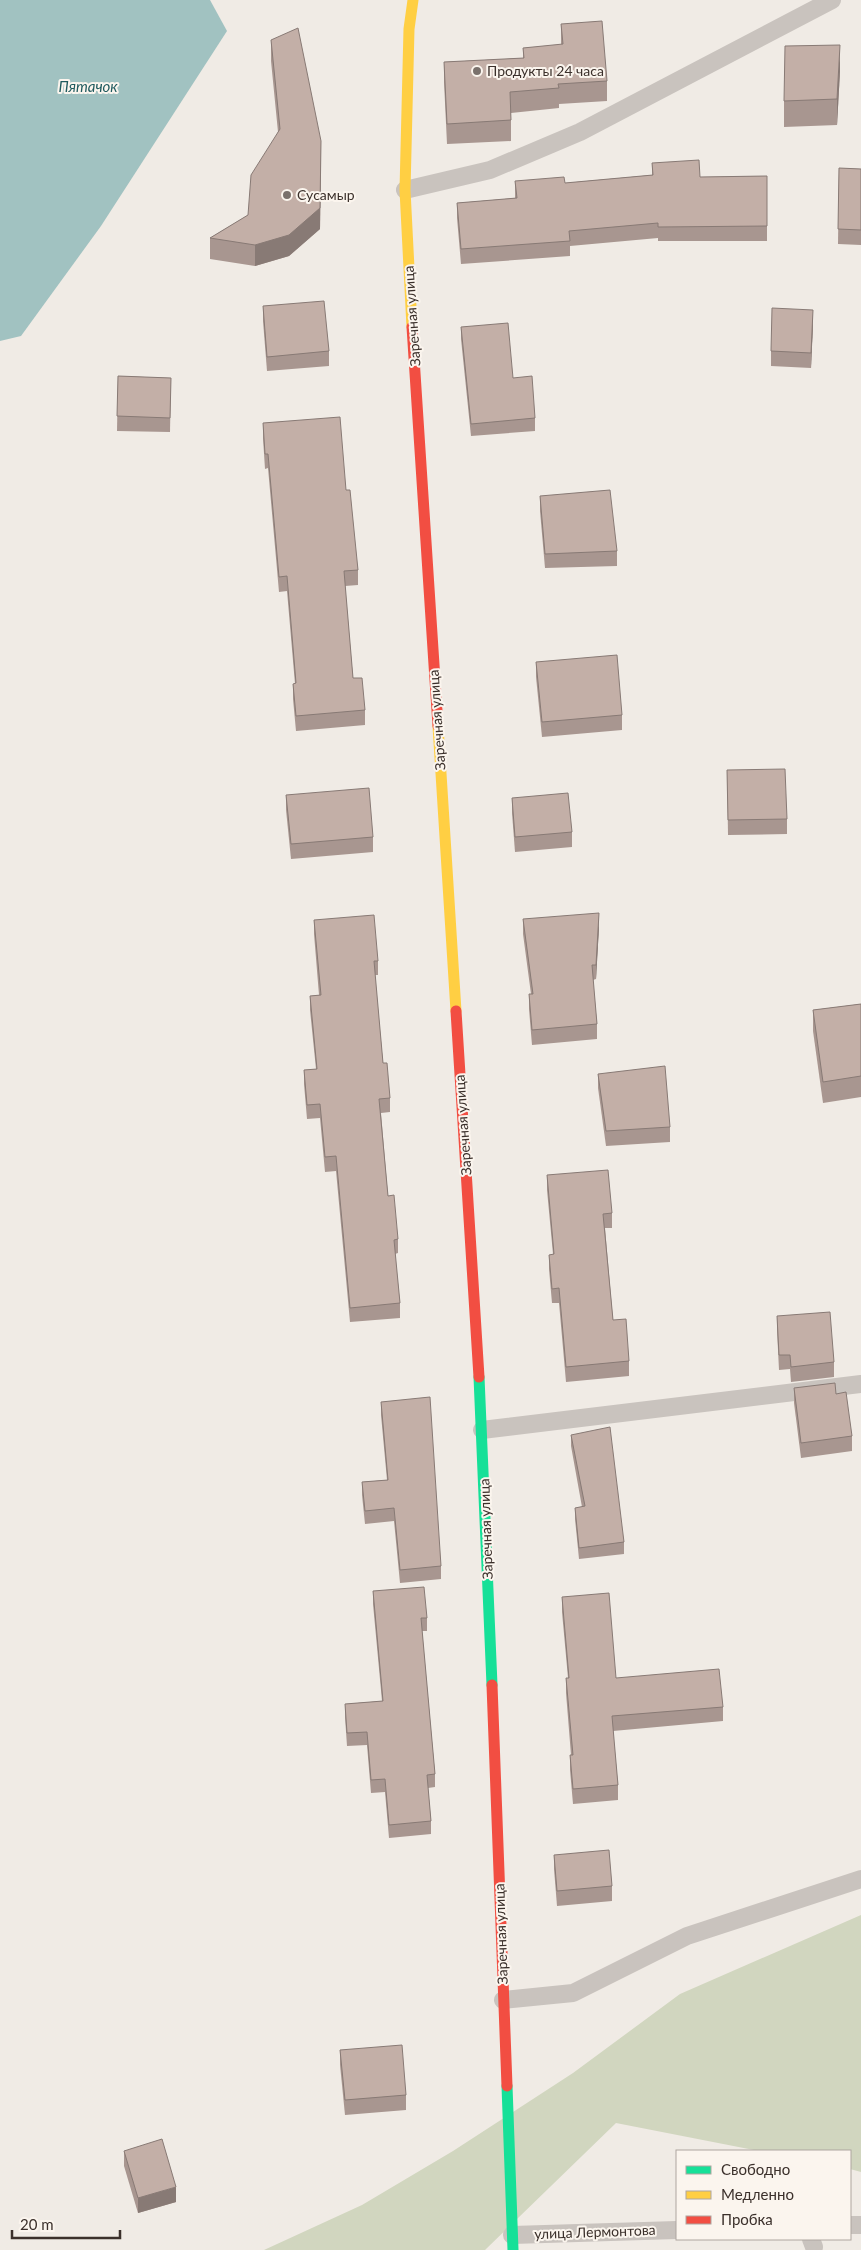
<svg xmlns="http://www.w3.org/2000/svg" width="861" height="2250" font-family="Lato,sans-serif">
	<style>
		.green { fill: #d1d6bf }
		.water { fill: #a1c2c1 }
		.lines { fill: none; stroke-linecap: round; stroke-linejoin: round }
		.lane { stroke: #c9c3be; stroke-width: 18 }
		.fast { stroke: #16e098; stroke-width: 11 }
		.slow { stroke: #ffcf43; stroke-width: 11 }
		.jam { stroke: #f24e42; stroke-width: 11 }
		.wall { fill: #a89690 }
		.shaded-wall { fill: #887a75 }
		.building { fill: #c3afa7; stroke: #887a75 }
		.poi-dot { fill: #7a716c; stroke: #fbf5ee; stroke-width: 2 }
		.labels { text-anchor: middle; stroke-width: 4; stroke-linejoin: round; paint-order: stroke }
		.poi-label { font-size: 14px; fill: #3b302b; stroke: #fbf5ee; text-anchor: start }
		.street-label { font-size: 14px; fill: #3b302b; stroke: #fbf5ee }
		.water-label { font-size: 15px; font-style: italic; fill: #1f5a5e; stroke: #fbf5ee }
	</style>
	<rect width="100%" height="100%" fill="#f0ebe5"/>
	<path class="green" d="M 861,1915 L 861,2172 L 850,2169 L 850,2151 L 759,2151 L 616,2123 L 485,2250 L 264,2250 L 362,2205 L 453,2151 L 573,2073 L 680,1994 Z"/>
	<path class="water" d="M 0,0 L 210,0 L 227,31 L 101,226 L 21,336 L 0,341 Z"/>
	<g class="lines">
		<g class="lane">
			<path d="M 405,190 L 490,170 L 580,132 L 832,0"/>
			<path d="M 482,1430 L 861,1384"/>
			<path d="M 503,2000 L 573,1993 L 687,1936 L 861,1879"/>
			<path d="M 850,2225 L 861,2225"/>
			<path d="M 512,2235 L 677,2230"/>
			<path d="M 811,2239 L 814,2247"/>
		</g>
		<g class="fast">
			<path d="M 479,1377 L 492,1685"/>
			<path d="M 507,2086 L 513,2250"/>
		</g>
		<g class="slow">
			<path d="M 412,327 L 405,190 L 409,29 L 413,0"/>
			<path d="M 438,726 L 456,1011"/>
		</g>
		<g class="jam">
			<path d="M 412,327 L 438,726"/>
			<path d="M 456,1011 L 479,1377"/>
			<path d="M 492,1685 L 507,2086"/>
		</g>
	</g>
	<g class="wall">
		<path d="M 561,24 L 607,81 L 607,101 L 559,104 L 559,108 L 511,113 L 511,141 L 447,144 L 444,82 L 444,62 L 523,58 L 523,48 L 561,45 Z"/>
		<path d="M 271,40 L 321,162 L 320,229 L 289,256 L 255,266 L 210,259 L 210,238 L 248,215 L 278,132 L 271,61 Z"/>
		<path d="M 840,71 L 837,125 L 784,127 L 784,101 Z"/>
		<path d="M 652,163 L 700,177 L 767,176 L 767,241 L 658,241 L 658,238 L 570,246 L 570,256 L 461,264 L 457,218 L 457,203 L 515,198 L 515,181 L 565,183 L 652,175 Z"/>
		<path d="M 839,168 L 861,169 L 861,245 L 838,244 Z"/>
		<path d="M 263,306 L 329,351 L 329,366 L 267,371 L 263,321 Z"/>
		<path d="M 813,324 L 811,368 L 771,366 L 771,351 Z"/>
		<path d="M 461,327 L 513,378 L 535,418 L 535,431 L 471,436 L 461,339 Z"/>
		<path d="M 118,376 L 171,378 L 170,432 L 117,431 Z"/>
		<path d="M 263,423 L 346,490 L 358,570 L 358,585 L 345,586 L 353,678 L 365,710 L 365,725 L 296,731 L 293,699 L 293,684 L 295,684 L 287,591 L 279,592 L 268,468 L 265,469 L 263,438 Z"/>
		<path d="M 540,496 L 617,551 L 617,566 L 545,568 L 540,511 Z"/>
		<path d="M 536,662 L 622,715 L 622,730 L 542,737 L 536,677 Z"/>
		<path d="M 727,770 L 787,819 L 787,834 L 728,835 Z"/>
		<path d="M 286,795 L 373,837 L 373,852 L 291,859 L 286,810 Z"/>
		<path d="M 512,798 L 572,832 L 572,847 L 515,852 L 512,813 Z"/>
		<path d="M 523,919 L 599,927 L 596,979 L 593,980 L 597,1024 L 597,1039 L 532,1045 L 529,1009 L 529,994 L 531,994 L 523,934 Z"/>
		<path d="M 314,920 L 378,961 L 378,975 L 375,975 L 383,1063 L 390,1098 L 390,1112 L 381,1113 L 388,1196 L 398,1239 L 398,1253 L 395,1254 L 400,1303 L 400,1318 L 350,1322 L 336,1171 L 325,1172 L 320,1118 L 307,1119 L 304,1084 L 304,1070 L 316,1069 L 310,1010 L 310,996 L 319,995 L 314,934 Z"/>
		<path d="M 861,1004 L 861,1097 L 823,1103 L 813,1031 L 813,1010 Z"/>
		<path d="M 598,1074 L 670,1127 L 670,1142 L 606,1146 L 598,1088 Z"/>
		<path d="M 547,1175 L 612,1213 L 612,1228 L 605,1228 L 613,1320 L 629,1361 L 629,1376 L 566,1382 L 559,1303 L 552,1303 L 549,1269 L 549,1255 L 553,1254 L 547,1190 Z"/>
		<path d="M 777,1316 L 834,1362 L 834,1377 L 791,1382 L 790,1369 L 779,1370 L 777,1330 Z"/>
		<path d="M 794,1388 L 836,1394 L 852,1436 L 852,1451 L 801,1458 L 794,1403 Z"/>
		<path d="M 381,1402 L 441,1566 L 441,1579 L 400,1583 L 394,1521 L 365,1524 L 362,1495 L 362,1482 L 387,1480 L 381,1415 Z"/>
		<path d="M 571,1435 L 624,1542 L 624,1554 L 579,1559 L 575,1519 L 575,1508 L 582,1507 L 571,1446 Z"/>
		<path d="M 373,1591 L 427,1618 L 427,1631 L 422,1631 L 435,1774 L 435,1787 L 428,1788 L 431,1821 L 431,1834 L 389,1838 L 385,1792 L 371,1793 L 367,1745 L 347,1746 L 345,1717 L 345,1704 L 382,1701 L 373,1604 Z"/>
		<path d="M 562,1597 L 616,1678 L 723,1707 L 723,1721 L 613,1731 L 618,1785 L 618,1800 L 573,1804 L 570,1770 L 570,1755 L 571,1755 L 566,1693 L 566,1678 L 568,1678 L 562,1612 Z"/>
		<path d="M 554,1855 L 612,1886 L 612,1901 L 557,1906 L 554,1869 Z"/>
		<path d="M 340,2050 L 406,2095 L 406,2110 L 345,2115 L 340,2065 Z"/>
		<path d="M 124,2151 L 176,2202 L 138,2213 L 124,2166 Z"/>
	</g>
	<g class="shaded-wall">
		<path d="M 840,45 L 840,71 L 837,125 L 837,99 Z"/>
		<path d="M 321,141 L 320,229 L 289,256 L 255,266 L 255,245 Z"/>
		<path d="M 813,310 L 813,324 L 811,368 L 811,353 Z"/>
		<path d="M 599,913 L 599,927 L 596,979 L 596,965 Z"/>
		<path d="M 176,2187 L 176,2202 L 138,2213 L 138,2198 Z"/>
	</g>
	<g class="building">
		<path d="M 602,21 L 607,81 L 558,84 L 559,88 L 510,92 L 511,120 L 447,124 L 444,62 L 524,58 L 523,48 L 563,44 L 561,24 Z"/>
		<path d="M 298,28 L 321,141 L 320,208 L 289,235 L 255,245 L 210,238 L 248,215 L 251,175 L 280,129 L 271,40 Z"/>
		<path d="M 840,45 L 837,99 L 784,101 L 785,46 Z"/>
		<path d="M 699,160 L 700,177 L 767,176 L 767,226 L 658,227 L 658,223 L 569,231 L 570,241 L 461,249 L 457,203 L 517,198 L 515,181 L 564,177 L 565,183 L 653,175 L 652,163 Z"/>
		<path d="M 839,168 L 861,169 L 861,230 L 838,229 Z"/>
		<path d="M 324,301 L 329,351 L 267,357 L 263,306 Z"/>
		<path d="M 772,308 L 813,310 L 811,353 L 771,351 Z"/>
		<path d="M 508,323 L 513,378 L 532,376 L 535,418 L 471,424 L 461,327 Z"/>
		<path d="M 118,376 L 171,378 L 170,418 L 117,416 Z"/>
		<path d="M 340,417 L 346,490 L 350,490 L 358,570 L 344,571 L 353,678 L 362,678 L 365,710 L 296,716 L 293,684 L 296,683 L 287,576 L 279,577 L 268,454 L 265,454 L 263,423 Z"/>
		<path d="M 610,490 L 617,551 L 545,554 L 540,496 Z"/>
		<path d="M 617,655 L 622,715 L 542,722 L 536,662 Z"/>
		<path d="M 785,769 L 787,819 L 728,820 L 727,770 Z"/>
		<path d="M 369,788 L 373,837 L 291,844 L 286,795 Z"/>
		<path d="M 568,793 L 572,832 L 515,837 L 512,798 Z"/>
		<path d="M 599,913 L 596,965 L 592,965 L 597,1024 L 532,1030 L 529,994 L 533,994 L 523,919 Z"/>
		<path d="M 374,915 L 378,961 L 374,961 L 383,1063 L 387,1063 L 390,1098 L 379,1099 L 388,1196 L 394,1195 L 398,1239 L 394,1240 L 400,1303 L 350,1308 L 336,1156 L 325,1157 L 320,1104 L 307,1105 L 304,1070 L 317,1069 L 310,996 L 321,995 L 314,920 Z"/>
		<path d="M 861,1004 L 861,1076 L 823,1082 L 813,1010 Z"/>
		<path d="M 665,1066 L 670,1127 L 606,1131 L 598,1074 Z"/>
		<path d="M 608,1170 L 612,1213 L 603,1214 L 613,1320 L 626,1319 L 629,1361 L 566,1367 L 559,1288 L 552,1289 L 549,1255 L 554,1254 L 547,1175 Z"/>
		<path d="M 830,1312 L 834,1362 L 791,1367 L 790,1355 L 779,1355 L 777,1316 Z"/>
		<path d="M 835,1383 L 836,1394 L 846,1392 L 852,1436 L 801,1443 L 794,1388 Z"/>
		<path d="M 430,1397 L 441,1566 L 400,1570 L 394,1508 L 365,1511 L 362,1482 L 388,1480 L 381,1402 Z"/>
		<path d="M 610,1427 L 624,1542 L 579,1548 L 575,1508 L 585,1506 L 571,1435 Z"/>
		<path d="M 424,1587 L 427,1618 L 421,1618 L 435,1774 L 427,1775 L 431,1821 L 389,1825 L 385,1779 L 371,1780 L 367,1732 L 347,1733 L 345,1704 L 383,1701 L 373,1591 Z"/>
		<path d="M 609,1593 L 616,1678 L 719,1669 L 723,1707 L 612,1716 L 618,1785 L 573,1789 L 570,1755 L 573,1755 L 566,1678 L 569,1678 L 562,1597 Z"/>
		<path d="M 609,1850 L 612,1886 L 557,1891 L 554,1855 Z"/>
		<path d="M 402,2045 L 406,2095 L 345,2100 L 340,2050 Z"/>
		<path d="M 162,2139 L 176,2187 L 138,2198 L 124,2151 Z"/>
	</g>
	<g class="poi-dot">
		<circle cx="477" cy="71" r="5"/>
		<circle cx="287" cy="195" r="5"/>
	</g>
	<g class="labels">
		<g class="poi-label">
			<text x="487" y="76">Продукты 24 часа</text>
			<text x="297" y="200">Сусамыр</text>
		</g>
		<g class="street-label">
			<text transform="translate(412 316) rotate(-94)" y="5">Заречная улица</text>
			<text transform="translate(437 720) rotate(-94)" y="5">Заречная улица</text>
			<text transform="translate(463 1125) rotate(-94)" y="5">Заречная улица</text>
			<text transform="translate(486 1529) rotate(-92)" y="5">Заречная улица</text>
			<text transform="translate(501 1934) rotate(-92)" y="5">Заречная улица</text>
			<text transform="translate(595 2232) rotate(-2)" y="5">улица Лермонтова</text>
		</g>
		<g class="water-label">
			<text x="88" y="92">Пятачок</text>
		</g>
	</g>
	<rect x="676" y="2150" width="175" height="90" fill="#fbf5ee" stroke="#aea6a0"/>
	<rect x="686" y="2166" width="25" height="8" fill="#16e098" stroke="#aea6a0"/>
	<text x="721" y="2175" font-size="15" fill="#3b302b">Свободно</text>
	<rect x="686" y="2191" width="25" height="8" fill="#ffcf43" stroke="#aea6a0"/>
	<text x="721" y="2200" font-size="15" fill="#3b302b">Медленно</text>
	<rect x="686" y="2216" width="25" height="8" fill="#f24e42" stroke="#aea6a0"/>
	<text x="721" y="2225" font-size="15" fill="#3b302b">Пробка</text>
	<path d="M12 2230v8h108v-8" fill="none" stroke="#3b302b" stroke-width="2.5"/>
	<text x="20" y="2230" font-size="15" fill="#3b302b" stroke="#fbf5ee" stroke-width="4" paint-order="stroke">20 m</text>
</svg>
